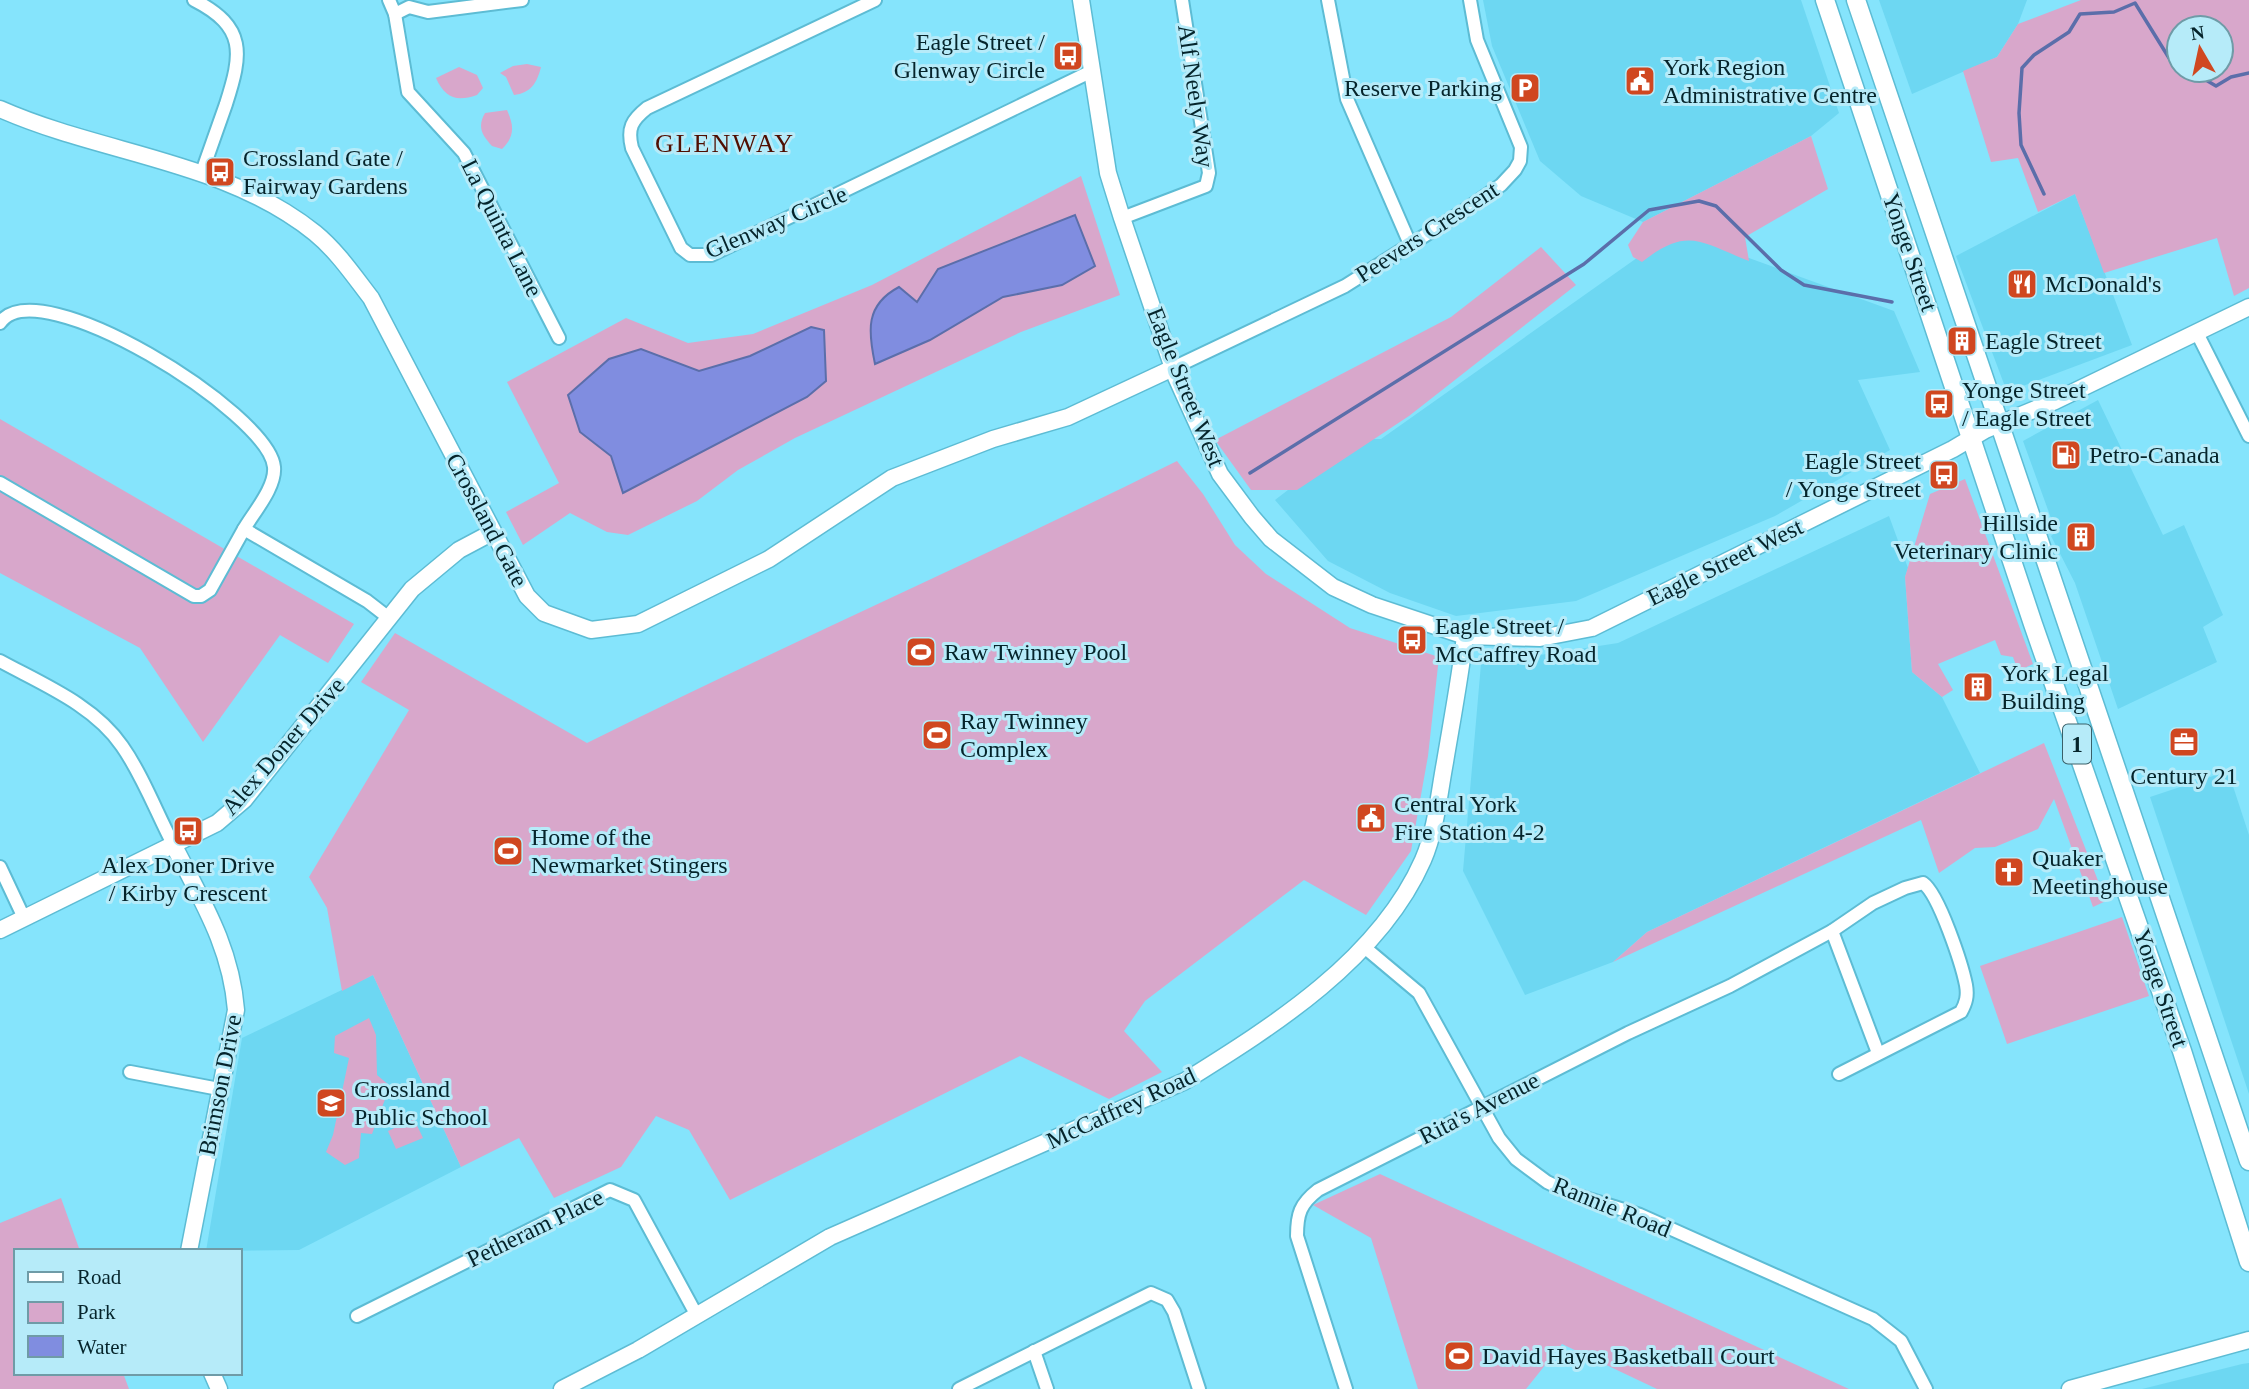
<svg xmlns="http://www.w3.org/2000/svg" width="2249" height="1389" font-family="Georgia,serif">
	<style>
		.built { fill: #6dd7f2 }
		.green { fill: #d8a7cb; fill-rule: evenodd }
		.water { fill: #808de0; stroke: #5b6eaa; stroke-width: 2 }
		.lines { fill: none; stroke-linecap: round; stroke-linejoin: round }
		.stream { stroke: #5b6eaa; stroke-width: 3.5 }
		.street-casing { stroke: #5dbcd4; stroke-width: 16 }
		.secondary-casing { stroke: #5dbcd4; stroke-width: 19 }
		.primary-casing { stroke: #5dbcd4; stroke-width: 21 }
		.street { stroke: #fff; stroke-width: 12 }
		.secondary { stroke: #fff; stroke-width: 16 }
		.primary { stroke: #fff; stroke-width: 18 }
		.labels { text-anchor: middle; stroke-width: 6; stroke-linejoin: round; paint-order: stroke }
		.shield { fill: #b6ebf9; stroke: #3a6069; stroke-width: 2 }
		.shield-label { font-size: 23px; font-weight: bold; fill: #05242b }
		.poi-label { font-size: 24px; fill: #05242b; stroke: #b6ebf9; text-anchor: start }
		.street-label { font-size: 24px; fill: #05242b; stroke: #b6ebf9 }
		.neighbourhood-label { font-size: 26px; letter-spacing: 2px; fill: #500e00; stroke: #b6ebf9 }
	</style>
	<rect width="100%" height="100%" fill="#85e4fc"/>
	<g class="built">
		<path d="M 1483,0 L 1801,0 L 1839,113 L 1811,136 L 1643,222 L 1581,196 L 1540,161 L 1492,46 Z"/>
		<path d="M 1879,0 L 2027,0 L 2018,24 L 1997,57 L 1912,94 Z"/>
		<path d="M 2075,194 L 2132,345 L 2007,392 L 1956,256 Z"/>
		<path d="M 1675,231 L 1894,311 L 1920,372 L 1858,380 L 1890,450 L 1775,516 L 1576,601 L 1456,616 L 1390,593 L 1328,561 L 1275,500 L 1354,439 L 1381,439 Z"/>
		<path d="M 2098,400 L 2163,535 L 2184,525 L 2223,615 L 2203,627 L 2217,662 L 2118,709 L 2075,583 L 2051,536 L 2056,532 L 2023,441 Z"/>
		<path d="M 1889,516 L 1908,568 L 1905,577 L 1912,672 L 1942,697 L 1980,773 L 1647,932 L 1613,962 L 1525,995 L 1463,871 L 1481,664 L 1618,643 Z"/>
		<path d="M 2228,771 L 2249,835 L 2249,1094 L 2150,797 Z"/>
		<path d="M 373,975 L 461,1167 L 299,1250 L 206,1251 L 242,1038 Z"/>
		<path d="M 2249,1363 L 2249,1389 L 2142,1389 L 2242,1364 Z"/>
	</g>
	<g class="green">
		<path d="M 2081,0 L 2249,0 L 2249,288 L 2234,296 L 2217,238 L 2104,273 L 2075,194 L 2038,212 L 2018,158 L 1991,162 L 1963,71 L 1997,57 L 2018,24 ZM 2179,28 L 2221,28 L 2221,70 L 2179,70 Z"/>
		<path d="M 527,64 L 541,67 C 537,83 531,93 514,95 L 506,77 L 500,73 L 513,66 Z"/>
		<path d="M 459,67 L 477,75 L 483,88 L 477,95 C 456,102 445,98 436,78 Z"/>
		<path d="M 507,110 C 514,126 515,136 502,149 L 492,146 C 482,135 477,127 485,113 Z"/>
		<path d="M 1811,136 L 1828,189 L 1745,237 L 1749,261 C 1700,242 1688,226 1642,262 L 1633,257 L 1628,245 L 1643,222 Z"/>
		<path d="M 1081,176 L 1120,295 L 1021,332 L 795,438 L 738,470 L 697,501 L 628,535 L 607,532 L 570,513 L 523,545 L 506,512 L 559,483 L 507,382 L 626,318 L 688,343 L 753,334 L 872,285 Z"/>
		<path d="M 1541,247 L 1576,285 L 1409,416 L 1297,490 L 1251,490 L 1215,440 L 1451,317 Z"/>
		<path d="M 0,419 L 354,624 L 328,663 L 280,635 L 203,742 L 140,648 L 0,573 Z"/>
		<path d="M 1177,461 L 1203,494 L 1235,545 L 1266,574 L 1350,628 L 1439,657 L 1428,756 L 1411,851 L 1366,915 L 1304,880 L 1145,1001 L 1124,1031 L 1162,1072 L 1109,1099 L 1020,1056 L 730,1200 L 689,1130 L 656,1116 L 621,1167 L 554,1198 L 519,1138 L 461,1167 L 373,975 L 342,991 L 327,908 L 309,877 L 409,710 L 361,682 L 395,633 L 587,743 C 782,646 982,558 1177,461 Z"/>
		<path d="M 1965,479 L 2033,664 L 2018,671 L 2013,657 L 2001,655 L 1995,640 L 1938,664 L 1953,690 L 1942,697 L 1912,672 L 1905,577 L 1930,494 Z"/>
		<path d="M 2044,743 L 2106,901 L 2093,907 L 2054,799 L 2038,829 L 1995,847 L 1975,848 L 1939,873 L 1921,820 L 1613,962 L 1647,932 Z"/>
		<path d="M 2122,917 L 2149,996 L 2007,1044 L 1980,966 Z"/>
		<path d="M 369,1018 L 376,1035 L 377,1075 L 390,1086 L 372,1134 L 361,1133 L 359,1158 L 345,1165 L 326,1152 L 333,1135 L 349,1058 L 334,1053 L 335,1036 Z"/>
		<path d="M 414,1119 L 423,1138 L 396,1149 L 388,1131 Z"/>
		<path d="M 1380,1174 L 1849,1389 L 1657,1389 L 1562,1344 L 1526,1389 L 1418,1389 L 1371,1238 L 1313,1205 Z"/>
		<path d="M 61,1198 L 80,1251 L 16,1251 L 16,1373 L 123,1373 L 129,1389 L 0,1389 L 0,1223 Z"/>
	</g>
	<g class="water">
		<path d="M 1075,215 L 1095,266 L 1062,285 L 1003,297 L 930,340 L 875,364 C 868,331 865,305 899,287 L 917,302 L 938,269 Z"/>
		<path d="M 811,327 L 824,330 L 826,381 L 807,397 L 623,493 L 611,456 L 580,432 L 568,395 L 609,359 L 641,349 L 699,371 L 750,356 Z"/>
	</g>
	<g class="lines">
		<g class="stream">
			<path d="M 2189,70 L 2216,86 L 2231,77 L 2249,73"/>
			<path d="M 2044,194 L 2021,145 L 2019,113 L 2022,68 L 2034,55 L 2069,32 L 2080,14 L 2114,12 L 2135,3 L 2169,58 L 2179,64"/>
			<path d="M 1250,473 L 1584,264 L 1649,210 L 1699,201 L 1716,206 L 1781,270 L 1804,285 L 1892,302"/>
		</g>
		<g class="street-casing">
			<g id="street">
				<path d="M 194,0 C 247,27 242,54 226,104 C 218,127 210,149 202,172"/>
				<path d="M 389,0 L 395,14 L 408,92 L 464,153 L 559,338"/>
				<path d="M 875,0 L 647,108 C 632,120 627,128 632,148 L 681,248 L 690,255 L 711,255 L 1090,72"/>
				<path d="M 1328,0 L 1347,99 L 1410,244"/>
				<path d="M 395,14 L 409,7 L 428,12 L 522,0"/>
				<path d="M 1122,218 L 1206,186 L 1209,173 L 1182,0"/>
				<path d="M 0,323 C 37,268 269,413 274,467 C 276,487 254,512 244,529 L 367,601 L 389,618"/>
				<path d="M 2197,333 L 2249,436"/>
				<path d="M 1173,368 L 1345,286 L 1462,212 L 1501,185 L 1515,170 L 1520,161 L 1521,147 L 1477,40 L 1470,0"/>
				<path d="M 0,483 L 194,596 L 201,596 L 210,590 L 244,529"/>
				<path d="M 0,661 C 42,684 94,705 122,746 C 143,776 157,814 174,846"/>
				<path d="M 0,867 L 24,918"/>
				<path d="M 1832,931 L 1878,1053"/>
				<path d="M 1363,946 L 1419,993 L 1499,1138 L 1516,1159 L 1547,1182 L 1572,1194 L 1640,1215 L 1873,1319 L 1901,1341 L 1926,1389"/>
				<path d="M 130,1072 L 219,1089"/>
				<path d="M 357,1316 L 610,1190 L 634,1200 L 696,1314"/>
				<path d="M 1034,1351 L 1047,1389"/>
				<path d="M 959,1389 L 1151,1293 L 1167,1300 L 1174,1312 L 1199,1389"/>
				<path d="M 1346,1389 L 1297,1236 C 1297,1214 1300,1204 1318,1190 L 1628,1033 L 1730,986 L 1832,931 L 1873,903 L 1905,888 L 1923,883 C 1939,894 1962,965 1966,985 C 1968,996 1966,1003 1961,1012 L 1839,1074"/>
			</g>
		</g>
		<g class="secondary-casing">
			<g id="secondary">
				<path d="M 1081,0 L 1108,173 L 1122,218 L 1176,377 L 1220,474 L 1252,517 L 1271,539 L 1333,587 L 1372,605 L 1465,636 L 1540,638 L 1592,628 L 1953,449 L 1985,430 L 2055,401 L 2249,307"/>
				<path d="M 0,109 C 104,155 224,160 315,233 C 337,251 354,276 371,298 L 527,596 L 544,613 L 591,630 L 638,624 L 769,559 L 892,478 L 993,439 L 1068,417 L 1173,368"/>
				<path d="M 174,846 C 202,901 231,947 236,1010 L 189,1251"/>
				<path d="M 0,930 L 217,823 L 244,800 L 412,589 L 459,550 L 491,533"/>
				<path d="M 212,1373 L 219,1389"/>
				<path d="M 562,1389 L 638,1350 L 830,1237 L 1185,1081 C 1273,1026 1379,960 1423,860 C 1436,830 1439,794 1445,762 C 1452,720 1460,678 1465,636"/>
				<path d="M 2070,1389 L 2249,1340"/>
			</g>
		</g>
		<g class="primary-casing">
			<g id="primary">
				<path d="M 1825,0 L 2033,624 L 2182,1051 L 2249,1262"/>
				<path d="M 1856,0 L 2249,1161"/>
			</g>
		</g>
		<use href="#street" class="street"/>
		<use href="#secondary" class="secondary"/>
		<use href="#primary" class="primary"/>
	</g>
	<defs>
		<g id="bus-square" transform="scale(1.575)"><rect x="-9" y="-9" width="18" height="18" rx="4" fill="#d04720" stroke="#b6ebf9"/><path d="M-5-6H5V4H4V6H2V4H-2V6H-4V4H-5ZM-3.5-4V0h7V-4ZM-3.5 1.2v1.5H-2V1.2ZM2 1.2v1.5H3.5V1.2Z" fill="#fff"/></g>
		<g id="civic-square" transform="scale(1.575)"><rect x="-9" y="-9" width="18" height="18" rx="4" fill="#d04720" stroke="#b6ebf9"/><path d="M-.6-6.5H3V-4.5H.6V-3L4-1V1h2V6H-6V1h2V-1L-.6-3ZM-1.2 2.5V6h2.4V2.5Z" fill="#fff"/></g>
		<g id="parking-square" transform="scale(1.575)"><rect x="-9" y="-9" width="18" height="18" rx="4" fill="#d04720" stroke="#b6ebf9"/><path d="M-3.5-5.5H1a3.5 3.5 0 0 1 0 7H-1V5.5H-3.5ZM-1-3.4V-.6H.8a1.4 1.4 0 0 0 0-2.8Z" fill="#fff"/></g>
		<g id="restaurant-square" transform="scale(1.575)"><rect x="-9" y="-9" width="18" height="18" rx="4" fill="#d04720" stroke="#b6ebf9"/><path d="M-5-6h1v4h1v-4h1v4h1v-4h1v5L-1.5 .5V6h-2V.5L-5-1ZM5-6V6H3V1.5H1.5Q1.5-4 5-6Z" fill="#fff"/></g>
		<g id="building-square" transform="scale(1.575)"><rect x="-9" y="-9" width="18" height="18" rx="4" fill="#d04720" stroke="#b6ebf9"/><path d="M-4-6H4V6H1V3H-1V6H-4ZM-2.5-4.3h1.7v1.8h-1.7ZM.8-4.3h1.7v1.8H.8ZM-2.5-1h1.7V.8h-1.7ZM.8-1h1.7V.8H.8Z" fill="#fff"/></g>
		<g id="fuel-square" transform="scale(1.575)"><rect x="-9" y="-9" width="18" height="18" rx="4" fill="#d04720" stroke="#b6ebf9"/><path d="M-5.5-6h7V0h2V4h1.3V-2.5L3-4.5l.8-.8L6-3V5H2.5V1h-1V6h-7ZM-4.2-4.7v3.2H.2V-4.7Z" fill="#fff"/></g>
		<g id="stadium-square" transform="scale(1.575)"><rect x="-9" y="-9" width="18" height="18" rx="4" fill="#d04720" stroke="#b6ebf9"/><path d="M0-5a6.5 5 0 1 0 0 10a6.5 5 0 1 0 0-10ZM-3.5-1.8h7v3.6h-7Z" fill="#fff"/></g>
		<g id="office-square" transform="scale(1.575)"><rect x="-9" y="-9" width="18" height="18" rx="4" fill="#d04720" stroke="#b6ebf9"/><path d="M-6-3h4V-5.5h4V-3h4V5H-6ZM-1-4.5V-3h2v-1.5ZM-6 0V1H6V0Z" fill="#fff"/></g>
		<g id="church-square" transform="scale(1.575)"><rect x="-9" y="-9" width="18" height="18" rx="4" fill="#d04720" stroke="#b6ebf9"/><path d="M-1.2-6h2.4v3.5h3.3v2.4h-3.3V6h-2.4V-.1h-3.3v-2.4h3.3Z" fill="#fff"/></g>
		<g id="school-square" transform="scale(1.575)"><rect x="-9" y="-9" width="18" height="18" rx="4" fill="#d04720" stroke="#b6ebf9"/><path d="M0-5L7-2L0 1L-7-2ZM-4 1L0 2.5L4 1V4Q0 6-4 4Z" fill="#fff"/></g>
	</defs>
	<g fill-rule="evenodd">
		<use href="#bus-square" x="1068" y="56"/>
		<use href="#civic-square" x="1640" y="81"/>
		<use href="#parking-square" x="1525" y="88"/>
		<use href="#bus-square" x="220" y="172"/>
		<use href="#restaurant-square" x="2022" y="284"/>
		<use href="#building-square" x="1962" y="341"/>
		<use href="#bus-square" x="1939" y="404"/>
		<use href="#fuel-square" x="2066" y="455"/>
		<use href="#bus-square" x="1944" y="475"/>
		<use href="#building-square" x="2081" y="537"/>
		<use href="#bus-square" x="1412" y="640"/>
		<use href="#stadium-square" x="921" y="652"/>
		<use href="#building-square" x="1978" y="687"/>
		<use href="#stadium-square" x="937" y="735"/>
		<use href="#office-square" x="2184" y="742"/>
		<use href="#civic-square" x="1371" y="818"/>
		<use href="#bus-square" x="188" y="831"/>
		<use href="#stadium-square" x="508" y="851"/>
		<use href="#church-square" x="2009" y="872"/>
		<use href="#school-square" x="331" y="1103"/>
		<use href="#stadium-square" x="1459" y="1356"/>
	</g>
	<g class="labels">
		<rect class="shield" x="2063" y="724.5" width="28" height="39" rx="5"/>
		<g class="shield-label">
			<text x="2077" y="752">1</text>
		</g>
		<g class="poi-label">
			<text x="1045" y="50" text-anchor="end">Eagle Street /<tspan x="1045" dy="28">Glenway Circle</tspan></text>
			<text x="1663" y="75">York Region<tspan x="1663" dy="28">Administrative Centre</tspan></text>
			<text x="1502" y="96" text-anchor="end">Reserve Parking</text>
			<text x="243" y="166">Crossland Gate /<tspan x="243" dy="28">Fairway Gardens</tspan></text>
			<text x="2045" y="292">McDonald's</text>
			<text x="1985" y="349">Eagle Street</text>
			<text x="1962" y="398">Yonge Street<tspan x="1962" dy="28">/ Eagle Street</tspan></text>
			<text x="2089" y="463">Petro-Canada</text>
			<text x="1921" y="469" text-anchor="end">Eagle Street<tspan x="1921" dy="28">/ Yonge Street</tspan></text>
			<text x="2058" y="531" text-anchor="end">Hillside<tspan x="2058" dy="28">Veterinary Clinic</tspan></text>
			<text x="1435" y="634">Eagle Street /<tspan x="1435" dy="28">McCaffrey Road</tspan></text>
			<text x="944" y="660">Raw Twinney Pool</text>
			<text x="2001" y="681">York Legal<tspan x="2001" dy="28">Building</tspan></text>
			<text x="960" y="729">Ray Twinney<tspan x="960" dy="28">Complex</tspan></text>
			<text x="2184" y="784" text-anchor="middle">Century 21</text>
			<text x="1394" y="812">Central York<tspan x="1394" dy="28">Fire Station 4-2</tspan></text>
			<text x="531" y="845">Home of the<tspan x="531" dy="28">Newmarket Stingers</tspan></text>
			<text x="2032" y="866">Quaker<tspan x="2032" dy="28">Meetinghouse</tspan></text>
			<text x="188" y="873" text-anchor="middle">Alex Doner Drive<tspan x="188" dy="28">/ Kirby Crescent</tspan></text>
			<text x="354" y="1097">Crossland<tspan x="354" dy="28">Public School</tspan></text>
			<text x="1482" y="1364">David Hayes Basketball Court</text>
		</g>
		<g class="street-label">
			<text transform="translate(1196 96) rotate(82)" y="8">Alf Neely Way</text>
			<text transform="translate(776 222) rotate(-23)" y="8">Glenway Circle</text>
			<text transform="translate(502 228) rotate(63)" y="8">La Quinta Lane</text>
			<text transform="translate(1427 232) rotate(-33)" y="8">Peevers Crescent</text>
			<text transform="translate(1910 252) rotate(71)" y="8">Yonge Street</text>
			<text transform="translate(1186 387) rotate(68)" y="8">Eagle Street West</text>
			<text transform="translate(487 520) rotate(62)" y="8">Crossland Gate</text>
			<text transform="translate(1725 562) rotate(-26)" y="8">Eagle Street West</text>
			<text transform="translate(283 746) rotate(-49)" y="8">Alex Doner Drive</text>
			<text transform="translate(2161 988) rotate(71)" y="8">Yonge Street</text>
			<text transform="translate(220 1085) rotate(-79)" y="8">Brimson Drive</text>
			<text transform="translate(1121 1108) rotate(-25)" y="8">McCaffrey Road</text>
			<text transform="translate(1479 1108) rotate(-27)" y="8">Rita's Avenue</text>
			<text transform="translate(1612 1207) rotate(22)" y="8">Rannie Road</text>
			<text transform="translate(535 1228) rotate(-26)" y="8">Petheram Place</text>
		</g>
		<g class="neighbourhood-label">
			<text x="725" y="152">GLENWAY</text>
		</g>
	</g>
	<rect x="14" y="1249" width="228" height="126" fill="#b6ebf9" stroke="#6f9ba7" stroke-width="2"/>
	<rect x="28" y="1272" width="35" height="10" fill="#ffffff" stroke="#6f9ba7" stroke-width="2"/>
	<text x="77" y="1284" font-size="21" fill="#05242b">Road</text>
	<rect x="28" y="1302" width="35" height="21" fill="#d8a7cb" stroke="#6f9ba7" stroke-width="2"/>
	<text x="77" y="1319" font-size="21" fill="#05242b">Park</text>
	<rect x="28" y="1336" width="35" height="21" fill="#808de0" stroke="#6f9ba7" stroke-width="2"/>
	<text x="77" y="1354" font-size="21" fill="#05242b">Water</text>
	<g transform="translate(2200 49) rotate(351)"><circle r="33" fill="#b6ebf9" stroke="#6f9ba7" stroke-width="2"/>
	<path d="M0-5L12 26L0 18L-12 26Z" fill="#d04720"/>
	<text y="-10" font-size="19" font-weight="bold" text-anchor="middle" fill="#05242b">N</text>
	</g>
</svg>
